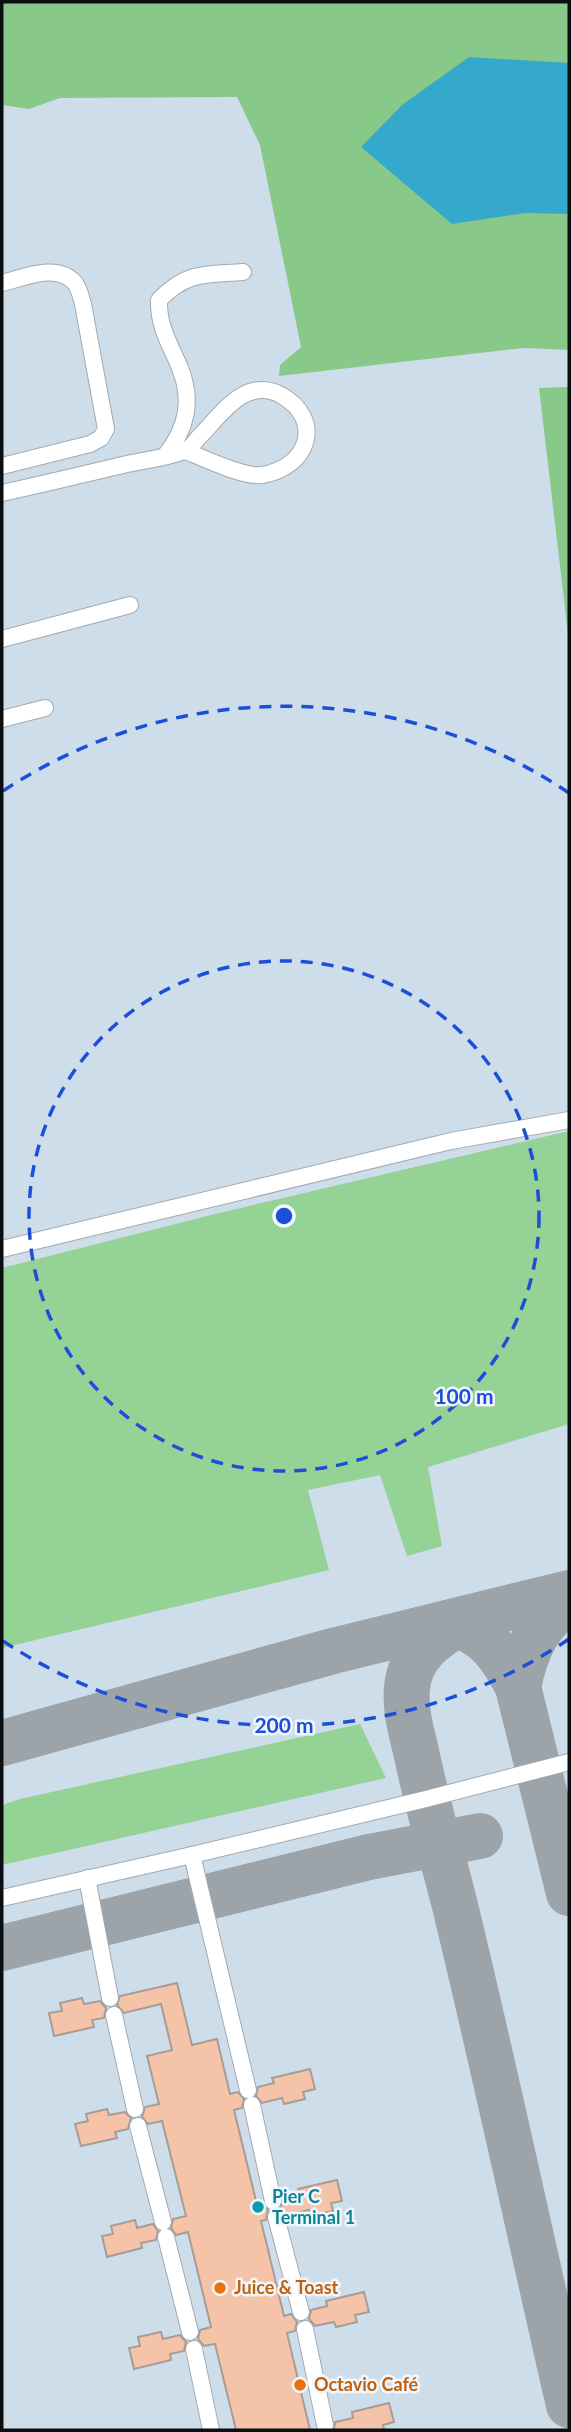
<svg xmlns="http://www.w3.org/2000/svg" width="571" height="2432" font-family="Lato,sans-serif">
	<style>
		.built { fill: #ceddea }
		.green { fill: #94d295 }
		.forest { fill: #88c989 }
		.water { fill: #35a9cc }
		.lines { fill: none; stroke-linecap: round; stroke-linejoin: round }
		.taxiway { stroke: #9ca3a9; stroke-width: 46 }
		.building { fill: #f4c3a8; stroke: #a79c96; stroke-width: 2 }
		.minor-casing { stroke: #a1aab1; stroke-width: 18 }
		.minor { stroke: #fff; stroke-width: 16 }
		.ring { fill: none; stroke: #1d4ed8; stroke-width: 3.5; stroke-dasharray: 12 9 }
		.culture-dot { fill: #0f9aa8; stroke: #f0f7fe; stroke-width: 2.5 }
		.food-dot { fill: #e8710a; stroke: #f0f7fe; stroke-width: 2.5 }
		.labels { text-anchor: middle; stroke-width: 5; stroke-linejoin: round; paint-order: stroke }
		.culture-label { font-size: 18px; font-weight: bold; fill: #0d838f; stroke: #f0f7fe; text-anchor: start }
		.food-label { font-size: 18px; font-weight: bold; fill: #c56008; stroke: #f0f7fe; text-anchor: start }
		.centre { fill: #1d4ed8; stroke: #f0f7fe; stroke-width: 3.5 }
		.ring-label { font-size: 21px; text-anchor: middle; font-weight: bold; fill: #1d4ed8; stroke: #f0f7fe; stroke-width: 5; stroke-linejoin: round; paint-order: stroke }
	</style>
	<rect width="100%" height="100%" fill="#e1eaf2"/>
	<rect class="built" x="2" y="2" width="567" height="2428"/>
	<g class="green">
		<path d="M 569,1131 L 569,1424 L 428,1467 L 442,1546 L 407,1556 L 380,1475 L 308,1490 L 329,1570 L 2,1648 L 2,1268 L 215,1214 Z"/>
		<path d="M 360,1724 L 386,1778 L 2,1865 L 2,1805 L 20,1799 Z"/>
	</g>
	<g class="forest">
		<path d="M 2,2 L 569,2 L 569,350 L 524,348 L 279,376 L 280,365 L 301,347 L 260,145 L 237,97 L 60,98 L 29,109 L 2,105 Z"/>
		<path d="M 569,387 L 569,642 L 539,388 Z"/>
	</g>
	<path class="water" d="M 469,57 L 569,63 L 569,214 L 525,213 L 452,224 L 361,147 L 402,105 Z"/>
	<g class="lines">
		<g class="taxiway">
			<path d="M 465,1619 C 438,1636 410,1652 407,1688 C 405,1710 411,1731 416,1751 C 427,1805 443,1857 456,1910 C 496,2075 531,2240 569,2405"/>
			<path d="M 447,1623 C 485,1629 502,1656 518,1687 L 569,1893"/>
			<path d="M 518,1687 C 525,1652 537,1622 569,1602"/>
			<path d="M 2,1743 L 333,1651 L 569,1593"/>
			<path d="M 2,1948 L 369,1857 L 480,1836"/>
		</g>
	</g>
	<g class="building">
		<path d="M 177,1983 L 192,2045 L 217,2039 L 230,2094 L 238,2092 L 244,2099 L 242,2108 L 234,2110 L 257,2205 L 263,2204 L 268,2210 L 266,2220 L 261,2221 L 284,2316 L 291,2314 L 297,2322 L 295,2331 L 287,2333 L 310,2430 L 236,2430 L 215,2344 L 204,2346 L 198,2339 L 200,2330 L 211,2327 L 188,2232 L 176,2235 L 171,2228 L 173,2219 L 186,2216 L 162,2121 L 148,2124 L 142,2117 L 145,2107 L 159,2104 L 147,2056 L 172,2050 L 161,2004 L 124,2013 L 117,2005 L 120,1996 Z"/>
		<path d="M 82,1998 L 84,2004 L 100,2001 L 106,2008 L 104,2018 L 92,2020 L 94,2027 L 54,2036 L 49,2013 L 62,2011 L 60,2003 Z"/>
		<path d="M 310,2069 L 315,2089 L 303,2092 L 305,2099 L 284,2104 L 282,2098 L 262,2103 L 256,2096 L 258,2087 L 274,2083 L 272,2078 Z"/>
		<path d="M 107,2109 L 109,2115 L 125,2112 L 131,2118 L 128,2129 L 115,2132 L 117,2138 L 81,2146 L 75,2124 L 88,2121 L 86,2114 Z"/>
		<path d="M 337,2180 L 342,2201 L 331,2203 L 333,2211 L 310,2216 L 309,2210 L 286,2215 L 281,2208 L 283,2199 L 300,2195 L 298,2189 Z"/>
		<path d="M 135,2220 L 137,2228 L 153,2224 L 158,2231 L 156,2240 L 141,2243 L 142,2248 L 107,2257 L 102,2236 L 113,2234 L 111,2226 Z"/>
		<path d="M 364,2292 L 369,2312 L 355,2315 L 357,2322 L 336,2327 L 334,2322 L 315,2326 L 309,2319 L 311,2310 L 327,2306 L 326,2301 Z"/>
		<path d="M 161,2332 L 163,2339 L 180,2335 L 186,2342 L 184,2351 L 170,2354 L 171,2360 L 134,2369 L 129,2348 L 140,2346 L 138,2337 Z"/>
		<path d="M 389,2403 L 394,2422 L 383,2425 L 384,2430 L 334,2430 L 335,2422 L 353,2418 L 352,2412 Z"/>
	</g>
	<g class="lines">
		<g class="minor-casing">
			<g id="minor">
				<path d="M 2,283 C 23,278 57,262 75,283 C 79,288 81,297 83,304 L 106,429 L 101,438 L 90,444 L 2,466"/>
				<path d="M 165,456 C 187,428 193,401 180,368 C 170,344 158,326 159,300 C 187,271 205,275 243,272"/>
				<path d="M 2,493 C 43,484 85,474 127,464 C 145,460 166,458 184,451 C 190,449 195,442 199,437 C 221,415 245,376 281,395 C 325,420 308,468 262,475 C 245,478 203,458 186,451"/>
				<path d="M 2,639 L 130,605"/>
				<path d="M 2,719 L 45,708"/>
				<path d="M 2,1249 L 451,1141 L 569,1120"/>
				<path d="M 87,1878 L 110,1998"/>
				<path d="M 2,1898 L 192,1855"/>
				<path d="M 114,2015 L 135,2109"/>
				<path d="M 248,2090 L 192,1855 L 426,1799 L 569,1762"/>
				<path d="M 252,2105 L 273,2201"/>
				<path d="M 138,2126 L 163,2222"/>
				<path d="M 276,2217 L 301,2312"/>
				<path d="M 166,2237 L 190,2332"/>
				<path d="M 305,2329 L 325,2425"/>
				<path d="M 194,2349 L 211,2430"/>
			</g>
		</g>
		<use href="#minor" class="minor"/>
	</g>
	<g class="ring">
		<circle cx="284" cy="1216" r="255"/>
		<path d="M569 1639A510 510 0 0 1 3 1641M3 791A510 510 0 0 1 569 793"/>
	</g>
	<circle class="culture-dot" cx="258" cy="2207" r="7"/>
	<g class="food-dot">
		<circle cx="220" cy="2288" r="7"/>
		<circle cx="300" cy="2385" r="7"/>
	</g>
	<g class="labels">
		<g class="culture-label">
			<text x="272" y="2203">Pier C<tspan x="272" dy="21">Terminal 1</tspan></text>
		</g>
		<g class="food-label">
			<text x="234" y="2294">Juice &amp; Toast</text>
			<text x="314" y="2391">Octavio Café</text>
		</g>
	</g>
	<circle cx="284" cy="1216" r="10" class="centre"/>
	<g class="ring-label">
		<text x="464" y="1404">100 m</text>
		<text x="284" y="1733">200 m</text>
	</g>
	<rect width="571" height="2432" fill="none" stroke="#0c0f11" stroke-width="7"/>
</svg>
